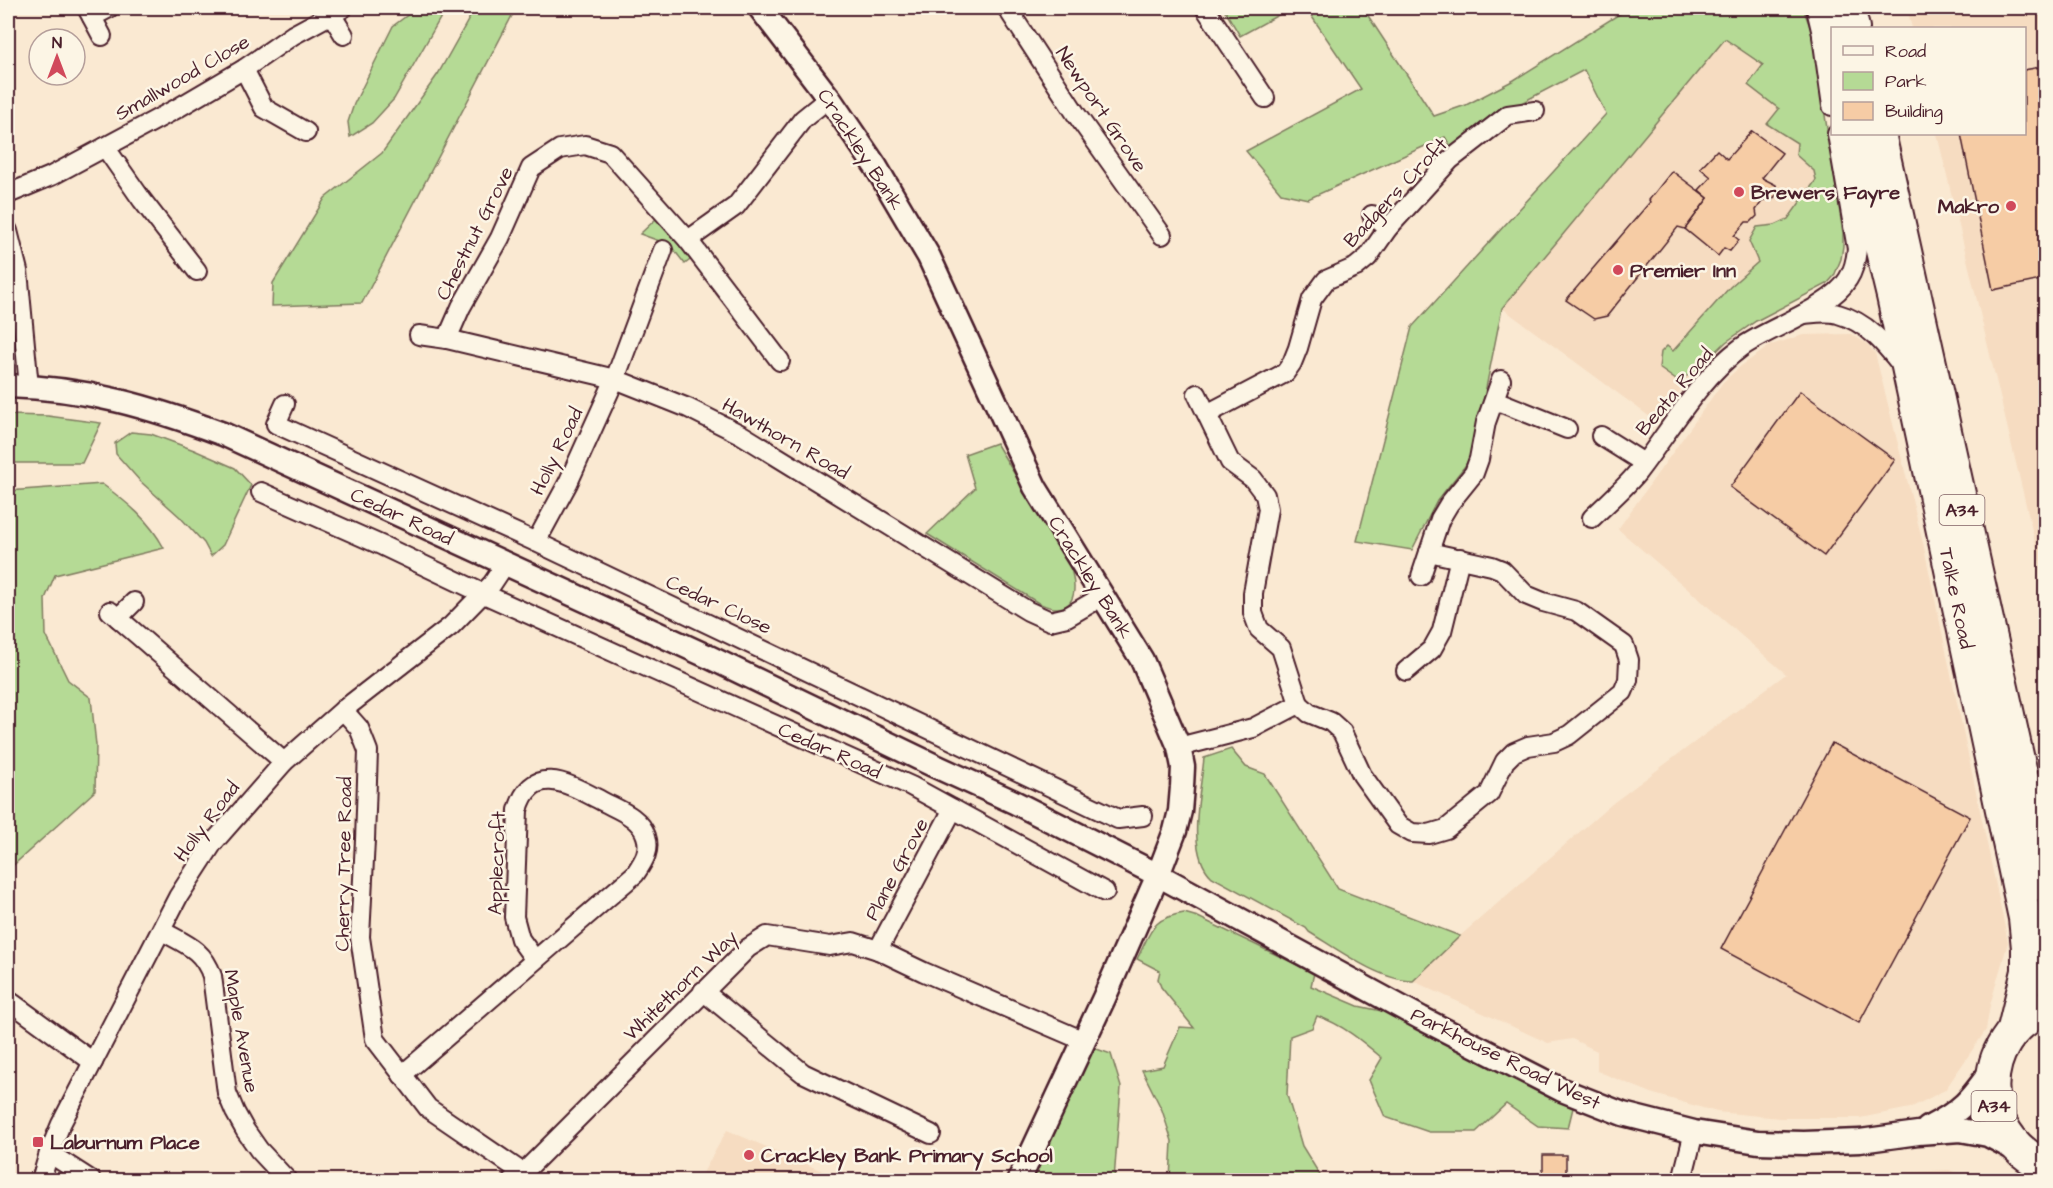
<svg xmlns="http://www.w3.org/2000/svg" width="2053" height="1188" font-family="'Architects Daughter',sans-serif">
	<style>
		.built { fill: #f6dcc1 }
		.green { fill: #b5da95; stroke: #807c60; stroke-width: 1.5 }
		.building { fill: #f6cca5; stroke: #4a1f2b; stroke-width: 1.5 }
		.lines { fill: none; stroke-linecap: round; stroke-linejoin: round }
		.minor-casing { stroke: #4a1f2b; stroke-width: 22 }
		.tertiary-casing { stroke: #4a1f2b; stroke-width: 27 }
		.trunk-casing { stroke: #4a1f2b; stroke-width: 36 }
		.minor { stroke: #fcf5e5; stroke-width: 18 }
		.tertiary { stroke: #fcf5e5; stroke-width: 22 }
		.trunk { stroke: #fcf5e5; stroke-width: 32 }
		.poi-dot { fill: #d1495b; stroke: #fcf5e5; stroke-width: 2 }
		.labels { text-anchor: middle; stroke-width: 5; stroke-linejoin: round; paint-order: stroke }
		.shield { fill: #fcf5e5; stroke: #7f5f63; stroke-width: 1.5 }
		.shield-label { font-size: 18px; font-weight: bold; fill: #4a1f2b }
		.street-label { font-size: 20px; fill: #4a1f2b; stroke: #fcf5e5 }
		.poi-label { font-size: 20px; font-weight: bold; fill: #4a1f2b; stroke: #fcf5e5; text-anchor: start }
	</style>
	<rect width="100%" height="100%" fill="#fae9d2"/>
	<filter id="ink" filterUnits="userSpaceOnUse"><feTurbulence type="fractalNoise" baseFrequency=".0167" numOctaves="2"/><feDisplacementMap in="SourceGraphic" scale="12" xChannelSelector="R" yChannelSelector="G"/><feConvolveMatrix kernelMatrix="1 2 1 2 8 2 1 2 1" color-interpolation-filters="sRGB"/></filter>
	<g filter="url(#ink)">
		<g class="built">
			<path d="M 1907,8 L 2045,8 L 2045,584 L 1937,134 L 2024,134 L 2024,28 L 1912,28 Z"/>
			<path d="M 1725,38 L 1764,65 L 1779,109 L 1768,124 L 1797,143 L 1796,155 L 1814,171 L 1816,180 L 1788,219 L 1775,225 L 1757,227 L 1749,241 L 1758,262 L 1730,287 L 1673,351 L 1661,352 L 1659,368 L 1676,379 L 1694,373 L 1671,402 L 1657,422 L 1502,308 Z"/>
			<path d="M 1851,334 L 1866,343 L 1875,353 L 1923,543 L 2008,942 L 1990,1005 L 1986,1030 L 1945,1090 L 1910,1108 L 1860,1118 L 1780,1118 L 1717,1112 L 1654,1094 L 1597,1071 L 1597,1051 L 1572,1039 L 1548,1043 L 1413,981 L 1460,936 L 1613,803 L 1786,674 L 1618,529 L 1723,382 L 1741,366 L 1771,345 L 1803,335 Z"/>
			<path d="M 727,1130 L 843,1180 L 699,1180 Z"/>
			<path d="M 1949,1170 L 1975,1180 L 1765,1180 Z"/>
		</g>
		<g class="green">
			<path d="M 417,8 L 446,8 L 394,99 L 372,123 L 350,137 L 348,122 L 354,104 L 393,26 Z"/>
			<path d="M 475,8 L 516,8 L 362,303 L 272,306 L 273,283 L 325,198 L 382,153 L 438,74 Z"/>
			<path d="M 1226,8 L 1291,8 L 1240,36 L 1224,9 Z"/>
			<path d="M 1306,8 L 1363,8 L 1434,116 L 1466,105 L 1514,80 L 1629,8 L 1803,8 L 1818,48 L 1819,76 L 1843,233 L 1843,246 L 1841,259 L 1834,276 L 1827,284 L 1756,321 L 1726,342 L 1694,373 L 1676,380 L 1659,368 L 1661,352 L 1667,346 L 1673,351 L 1730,287 L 1758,262 L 1749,241 L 1757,227 L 1775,225 L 1788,219 L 1816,180 L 1814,171 L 1796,155 L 1797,143 L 1767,124 L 1779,109 L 1748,85 L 1763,65 L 1725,39 L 1502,308 L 1474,448 L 1465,466 L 1437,501 L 1412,550 L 1357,541 L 1412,327 L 1606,114 L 1584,70 L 1506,111 L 1454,151 L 1445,137 L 1308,199 L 1281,193 L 1246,151 L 1361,89 Z"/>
			<path d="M 657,218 L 694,257 L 685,264 L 670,245 L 640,234 Z"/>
			<path d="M 8,415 L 48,416 L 101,423 L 82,463 L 8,463 Z"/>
			<path d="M 131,432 L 151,434 L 194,450 L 235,468 L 251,485 L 223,545 L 211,556 L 204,543 L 180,517 L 140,481 L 116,454 L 115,443 Z"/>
			<path d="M 996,443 L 1070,566 C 1075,581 1080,609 1054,608 C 1050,608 1044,605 1040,604 L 927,534 L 975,488 L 965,454 Z"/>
			<path d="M 102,484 C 128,503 149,520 164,548 L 55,575 L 45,599 L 46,635 L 68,680 L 91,698 L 96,745 L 95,791 L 8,870 L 8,491 Z"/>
			<path d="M 1231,749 L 1246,767 L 1265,774 L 1338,889 L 1460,936 L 1413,981 C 1380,981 1337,949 1309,932 L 1306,928 L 1212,877 C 1185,852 1201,792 1204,758 Z"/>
			<path d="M 1184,913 L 1198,917 L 1314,973 L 1311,986 L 1358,1006 L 1391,1013 L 1483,1064 L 1573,1108 L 1568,1128 L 1538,1126 L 1506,1104 L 1476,1132 L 1429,1132 L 1385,1117 L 1369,1080 L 1382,1058 C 1362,1041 1342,1024 1317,1016 L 1312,1028 L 1290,1036 L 1287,1095 L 1302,1146 L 1323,1180 L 1170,1180 L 1172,1141 L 1162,1110 L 1142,1070 L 1163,1066 L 1180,1027 L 1194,1028 L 1161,987 L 1158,979 L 1160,971 L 1137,959 C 1151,932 1151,918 1184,913 Z"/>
			<path d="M 1091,1047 L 1111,1054 L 1121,1087 L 1114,1180 L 1029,1180 Z"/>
		</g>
		<g class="building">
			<path d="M 2046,66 L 2046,279 L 1993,290 L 1961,134 L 2024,134 L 2024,70 Z"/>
			<path d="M 1752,131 L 1782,153 L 1762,178 L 1776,185 L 1777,194 L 1772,200 L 1763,200 L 1756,210 L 1757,216 L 1751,222 L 1746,222 L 1734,236 L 1739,240 L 1730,251 L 1724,248 L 1718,256 L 1685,229 L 1708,198 L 1699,190 L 1711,177 L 1700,168 L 1717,150 L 1727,159 Z"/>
			<path d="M 1672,171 L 1708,198 L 1685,229 L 1678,227 L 1607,316 L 1594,319 L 1566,300 L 1650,202 L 1649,200 Z"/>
			<path d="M 1800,391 L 1895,460 L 1824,556 L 1730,487 Z"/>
			<path d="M 1832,743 L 1970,817 L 1859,1023 L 1721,949 Z"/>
			<rect x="1543" y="1155" width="23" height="25"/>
		</g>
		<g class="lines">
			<g class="minor-casing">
				<g id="minor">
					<path d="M 87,8 L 102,36"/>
					<path d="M 1007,8 L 1076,114 L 1162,235"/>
					<path d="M 1205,8 L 1265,98"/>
					<path d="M 331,14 L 344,35"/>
					<path d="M 92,17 L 109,8"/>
					<path d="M 1822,36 L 1832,106"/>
					<path d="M 244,69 L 264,108 L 306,132"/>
					<path d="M 105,147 L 142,200 L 197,271"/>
					<path d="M 8,194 L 51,176 L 176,109 L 244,69 L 293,35 L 343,8"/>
					<path d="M 1372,215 L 1388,228"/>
					<path d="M 8,231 L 18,271 L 29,387"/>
					<path d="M 688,240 L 736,206 L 803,119 L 829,98"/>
					<path d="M 1804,314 C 1815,313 1828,311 1838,314 C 1867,322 1885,344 1903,367"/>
					<path d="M 419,335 L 447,339 L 615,379 L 688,408 L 742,435 L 1028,611 L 1050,621 L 1067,617 L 1103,596"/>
					<path d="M 447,339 L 461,307 L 500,238 L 531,168 L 560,149 L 585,145 L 610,153 L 688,240 L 780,361"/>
					<path d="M 1197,394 L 1230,462 L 1253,479 L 1265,495 L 1268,509 L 1253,593 L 1253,613 L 1259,629 L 1281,648 L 1299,704"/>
					<path d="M 1495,400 L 1567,429"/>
					<path d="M 285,404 L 276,424 L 536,542 L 1118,819 L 1143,816"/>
					<path d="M 1207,414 L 1285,373 L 1292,363 L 1298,348 L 1312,299 L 1326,280 L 1356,267 L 1368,257 L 1388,228 L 1450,160 L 1508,115 L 1535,111"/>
					<path d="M 1601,436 L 1644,463"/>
					<path d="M 261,492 L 383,546 L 484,594 L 911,786 L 1105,892"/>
					<path d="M 1592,518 C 1607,503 1624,489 1637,473 C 1669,432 1699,378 1742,347 C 1770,327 1831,308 1848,279 C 1854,270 1856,259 1857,249 L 1837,134"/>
					<path d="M 536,542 L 568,483 L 615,379 L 663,250"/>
					<path d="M 1421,576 L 1429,552"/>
					<path d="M 110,611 L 284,762"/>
					<path d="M 118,618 L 134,602"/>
					<path d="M 1406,671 L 1432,649 L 1442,631 L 1460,558"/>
					<path d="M 343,710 L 359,728 L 368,751 L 365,840 L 360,937 L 375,1039 L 428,1108 L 523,1173"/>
					<path d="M 1179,747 L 1253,728 L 1299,704 L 1309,713 L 1331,722 L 1342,732 L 1362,775 L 1398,825 L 1412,833 L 1429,834 L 1446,829 L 1489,794 L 1505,761 L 1514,752 L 1528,746 L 1554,742 L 1569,735 L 1623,692 L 1628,680 L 1629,660 L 1624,645 L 1576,611 L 1543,602 L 1526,595 L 1502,570 L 1492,566 L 1429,552 L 1440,519 L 1449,504 L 1474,473 L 1479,459 L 1486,422 L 1501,380"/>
					<path d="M 162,931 C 185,944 203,949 212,976 L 227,1093 L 235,1112 L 245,1130 L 259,1150 L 287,1180"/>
					<path d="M 878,950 L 953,809"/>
					<path d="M 703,991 L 803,1073 L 931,1134"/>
					<path d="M 8,1000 L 93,1062"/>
					<path d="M 402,1075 L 635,874 C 643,862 651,851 646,836 C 640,816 616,809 600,800 C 569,784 532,762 518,810 L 514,917 L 520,939 L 535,960"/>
					<path d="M 49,1153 L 91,1180"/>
					<path d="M 41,1180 L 49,1153 L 61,1124 L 178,897 L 213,843 L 284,762 L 343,710 L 451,626 L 492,584 L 506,563"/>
					<path d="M 512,1180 L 523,1173 L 748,948 L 767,936 L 830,946 L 853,942 L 878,950 L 924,972 L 1084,1041"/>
					<path d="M 1682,1180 L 1694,1132"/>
				</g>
			</g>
			<g class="tertiary-casing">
				<g id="tertiary">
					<path d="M 760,8 L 829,98 L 876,167 L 929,257 L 1035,487 L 1142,660 L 1179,747 L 1183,767 L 1182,787 L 1180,811 L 1175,831 L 1158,875 L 1104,998 L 1019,1180"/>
					<path d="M 8,386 C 87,388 150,407 223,434 L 709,657 L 933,765 L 1014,802 L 1158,875 L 1421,1018 L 1562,1090 L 1623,1114 L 1694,1132 L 1758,1142 L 1804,1143 L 1860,1141 L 1918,1133 L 1960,1130 L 1988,1135 L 2018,1151"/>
					<path d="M 1928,1128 C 1964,1110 1971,1099 1994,1067"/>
				</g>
			</g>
			<g class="trunk-casing">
				<g id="trunk">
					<path d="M 1823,8 L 1832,46"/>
					<path d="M 1848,8 L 1853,28"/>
					<path d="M 1854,134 L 1893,296 L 2025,918 L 2028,948 L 2028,971 L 2014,1029"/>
					<path d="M 1879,134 L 2046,886"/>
					<path d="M 2046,1008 C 1974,1039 1975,1135 2046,1166"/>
				</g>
			</g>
			<use href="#minor" class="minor"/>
			<use href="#tertiary" class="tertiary"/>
			<use href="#trunk" class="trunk"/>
		</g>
	</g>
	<g class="poi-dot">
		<circle cx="1739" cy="192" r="6"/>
		<circle cx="2011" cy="206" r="6"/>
		<circle cx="1618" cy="270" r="6"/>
		<rect x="32" y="1136" width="12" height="12" rx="3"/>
		<circle cx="749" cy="1155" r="6"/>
	</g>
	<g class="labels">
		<g class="shield">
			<rect x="1939.5" y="495" width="45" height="30" rx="4.5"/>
			<rect x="1971.5" y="1091" width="45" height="30" rx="4.5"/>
		</g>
		<g class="shield-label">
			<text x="1962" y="516">A34</text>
			<text x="1994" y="1112">A34</text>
		</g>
		<g class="street-label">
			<text transform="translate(182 77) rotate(-30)" y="7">Smallwood Close</text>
			<text transform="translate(1102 109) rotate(56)" y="7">Newport Grove</text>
			<text transform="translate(861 149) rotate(57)" y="7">Crackley Bank</text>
			<text transform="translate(1395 192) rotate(-47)" y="7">Badgers Croft</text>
			<text transform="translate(474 233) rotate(-63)" y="7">Chestnut Grove</text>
			<text transform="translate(1674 391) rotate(-50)" y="7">Beata Road</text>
			<text transform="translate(786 438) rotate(30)" y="7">Hawthorn Road</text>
			<text transform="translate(556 451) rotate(-64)" y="7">Holly Road</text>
			<text transform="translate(402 516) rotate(25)" y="7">Cedar Road</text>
			<text transform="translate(1091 577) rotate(58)" y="7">Crackley Bank</text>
			<text transform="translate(1957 598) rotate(78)" y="7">Talke Road</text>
			<text transform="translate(719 604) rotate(25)" y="7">Cedar Close</text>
			<text transform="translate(830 750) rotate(24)" y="7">Cedar Road</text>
			<text transform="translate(206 821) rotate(-53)" y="7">Holly Road</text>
			<text transform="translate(496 863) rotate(-88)" y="7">Applecroft</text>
			<text transform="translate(343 864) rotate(-89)" y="7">Cherry Tree Road</text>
			<text transform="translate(896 869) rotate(-62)" y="7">Plane Grove</text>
			<text transform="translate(680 985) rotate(-44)" y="7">Whitethorn Way</text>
			<text transform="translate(242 1031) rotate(80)" y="7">Maple Avenue</text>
			<text transform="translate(1506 1058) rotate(26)" y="7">Parkhouse Road West</text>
		</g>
		<g class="poi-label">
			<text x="1751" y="199">Brewers Fayre</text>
			<text x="1999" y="213" text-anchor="end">Makro</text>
			<text x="1630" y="277">Premier Inn</text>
			<text x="50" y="1149">Laburnum Place</text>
			<text x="761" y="1162">Crackley Bank Primary School</text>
		</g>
	</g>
	<rect width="2053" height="1188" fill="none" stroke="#fcf5e5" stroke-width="30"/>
	<rect x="15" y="15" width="2023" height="1158" fill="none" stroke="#4a1f2b" stroke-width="2" filter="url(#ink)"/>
	<rect x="1831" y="27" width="195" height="108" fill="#fcf5e5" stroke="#b59f9b" stroke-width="1.5"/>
	<rect x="1843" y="46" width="30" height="9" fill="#fcf5e5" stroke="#b59f9b" stroke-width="1.5"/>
	<text x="1885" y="57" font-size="18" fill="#4a1f2b">Road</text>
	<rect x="1843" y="72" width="30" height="18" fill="#b5da95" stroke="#b59f9b" stroke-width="1.5"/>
	<text x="1885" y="87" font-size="18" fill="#4a1f2b">Park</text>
	<rect x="1843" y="102" width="30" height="18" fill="#f6cca5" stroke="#b59f9b" stroke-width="1.5"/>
	<text x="1885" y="117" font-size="18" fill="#4a1f2b">Building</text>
	<g transform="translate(57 57)"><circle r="28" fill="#fcf5e5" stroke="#b59f9b" stroke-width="1.5"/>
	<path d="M0-4.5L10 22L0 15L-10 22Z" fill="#d1495b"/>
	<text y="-9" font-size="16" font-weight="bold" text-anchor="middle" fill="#4a1f2b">N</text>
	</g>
</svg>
